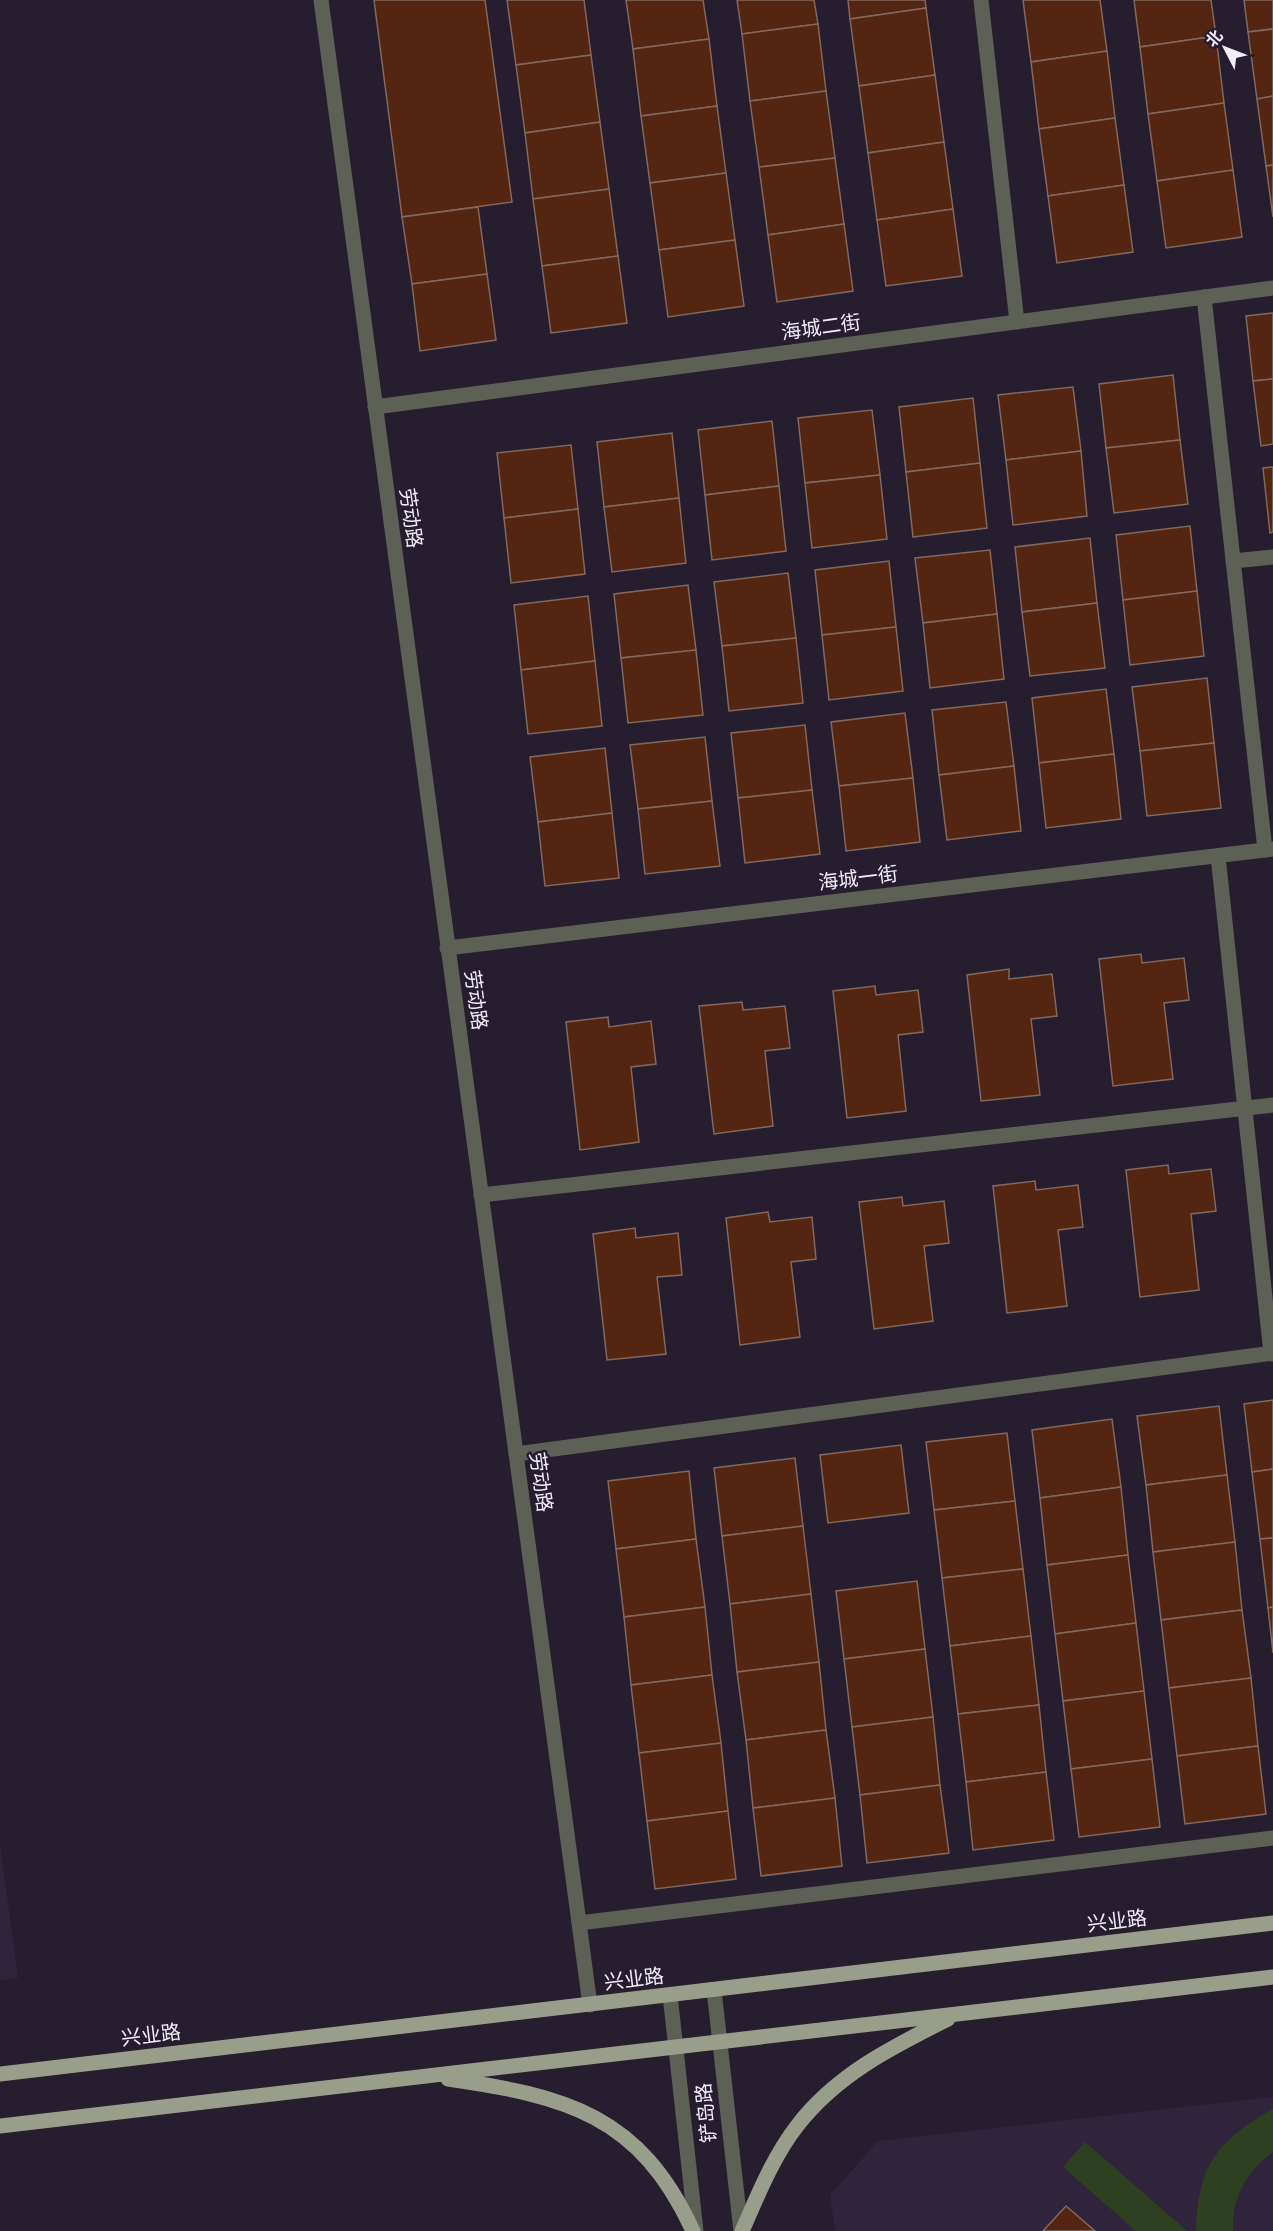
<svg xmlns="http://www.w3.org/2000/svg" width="1273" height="2231" font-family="'Fira Sans Condensed','Noto Sans SC',sans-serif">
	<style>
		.built { fill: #30243d }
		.green { fill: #2d4120 }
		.building { fill: #542612; stroke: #82685e; stroke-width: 1.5 }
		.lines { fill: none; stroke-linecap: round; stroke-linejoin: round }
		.minor { stroke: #5c6055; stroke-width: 15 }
		.major { stroke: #989e89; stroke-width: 15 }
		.labels { text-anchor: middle; stroke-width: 5; stroke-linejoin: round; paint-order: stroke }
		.street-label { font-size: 20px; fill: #f1ecf8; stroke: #261d2f }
	</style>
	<rect width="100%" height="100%" fill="#261d2f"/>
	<g class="built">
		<path d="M 0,1845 L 18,1978 L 0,1980 Z"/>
		<path d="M 1273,2097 L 1273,2231 L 835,2231 L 830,2195 L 878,2141 Z"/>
	</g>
	<g class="green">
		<path d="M 1273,2109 L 1273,2152 C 1246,2171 1232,2198 1233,2231 L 1196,2231 C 1198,2165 1217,2141 1273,2109 Z"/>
		<path d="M 1085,2142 L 1187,2231 L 1136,2231 L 1063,2167 Z"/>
	</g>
	<g class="building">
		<path d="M 374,0 L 485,0 L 512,202 L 402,217 Z"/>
		<path d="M 507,0 L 584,0 L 591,55 L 516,65 Z"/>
		<path d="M 626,0 L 703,0 L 709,39 L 633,49 Z"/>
		<path d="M 737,0 L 814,0 L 818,24 L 742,34 Z"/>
		<path d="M 848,0 L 925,0 L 926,8 L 850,19 Z"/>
		<path d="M 1023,0 L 1100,0 L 1107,51 L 1031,62 Z"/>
		<path d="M 1134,0 L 1211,0 L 1216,36 L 1140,47 Z"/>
		<path d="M 1244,0 L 1273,0 L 1273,29 L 1248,32 Z"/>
		<path d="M 926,8 L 935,75 L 859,86 L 850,19 Z"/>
		<path d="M 818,24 L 826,91 L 750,101 L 742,34 Z"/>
		<path d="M 1273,29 L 1273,96 L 1257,99 L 1248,32 Z"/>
		<path d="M 1216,36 L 1224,103 L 1148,114 L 1140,47 Z"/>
		<path d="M 709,39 L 717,106 L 641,116 L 633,49 Z"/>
		<path d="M 1107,51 L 1115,118 L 1039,129 L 1031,62 Z"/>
		<path d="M 591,55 L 600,122 L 525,133 L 516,65 Z"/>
		<path d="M 935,75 L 944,142 L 868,153 L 859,86 Z"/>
		<path d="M 826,91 L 835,158 L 759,167 L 750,101 Z"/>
		<path d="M 1273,96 L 1273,165 L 1266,166 L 1257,99 Z"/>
		<path d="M 1224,103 L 1233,170 L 1157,181 L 1148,114 Z"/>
		<path d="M 717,106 L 726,173 L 650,183 L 641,116 Z"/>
		<path d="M 1115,118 L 1124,185 L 1048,196 L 1039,129 Z"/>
		<path d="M 600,122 L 609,189 L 533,199 L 525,133 Z"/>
		<path d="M 944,142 L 953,209 L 877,220 L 868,153 Z"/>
		<path d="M 835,158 L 844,224 L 768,235 L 759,167 Z"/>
		<path d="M 1273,165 L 1273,217 L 1266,166 Z"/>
		<path d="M 1233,170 L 1242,237 L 1166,248 L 1157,181 Z"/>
		<path d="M 726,173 L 735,240 L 659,250 L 650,183 Z"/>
		<path d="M 1124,185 L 1133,252 L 1057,263 L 1048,196 Z"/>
		<path d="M 609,189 L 618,256 L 542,266 L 533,199 Z"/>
		<path d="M 478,207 L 487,274 L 412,284 L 402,217 Z"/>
		<path d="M 953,209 L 962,276 L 886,286 L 877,220 Z"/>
		<path d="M 844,224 L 853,291 L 777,302 L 768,235 Z"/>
		<path d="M 735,240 L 744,306 L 668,317 L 659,250 Z"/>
		<path d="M 618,256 L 627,323 L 551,333 L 542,266 Z"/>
		<path d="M 487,274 L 496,340 L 420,351 L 412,284 Z"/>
		<path d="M 1273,313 L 1273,379 L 1253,381 L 1246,316 Z"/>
		<path d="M 1173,375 L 1180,440 L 1106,448 L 1099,384 Z"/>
		<path d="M 1273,379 L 1273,444 L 1261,446 L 1253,381 Z"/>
		<path d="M 1073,387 L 1081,451 L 1006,460 L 998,395 Z"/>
		<path d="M 973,398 L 980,463 L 906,472 L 899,407 Z"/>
		<path d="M 872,410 L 880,475 L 805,483 L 798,418 Z"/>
		<path d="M 772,421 L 779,486 L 705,495 L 698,430 Z"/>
		<path d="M 672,433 L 679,498 L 604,507 L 597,442 Z"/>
		<path d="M 1180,440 L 1188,504 L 1114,513 L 1106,448 Z"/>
		<path d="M 571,445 L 578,509 L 504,518 L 497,453 Z"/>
		<path d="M 1081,451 L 1087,516 L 1013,525 L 1006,460 Z"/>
		<path d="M 980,463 L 987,528 L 913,537 L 906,472 Z"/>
		<path d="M 1273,467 L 1273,532 L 1270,533 L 1263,468 Z"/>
		<path d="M 880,475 L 887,539 L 812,548 L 805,483 Z"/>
		<path d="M 779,486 L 786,551 L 712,560 L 705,495 Z"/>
		<path d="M 679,498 L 686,563 L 612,572 L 604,507 Z"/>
		<path d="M 578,509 L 585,574 L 511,583 L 504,518 Z"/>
		<path d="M 1190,526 L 1197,591 L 1123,600 L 1116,535 Z"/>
		<path d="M 1090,538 L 1097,603 L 1022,612 L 1015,547 Z"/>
		<path d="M 990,550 L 997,614 L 923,623 L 915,558 Z"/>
		<path d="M 889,561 L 896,627 L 822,635 L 815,570 Z"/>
		<path d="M 788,573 L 796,638 L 722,646 L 714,582 Z"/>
		<path d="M 688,585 L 696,650 L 621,658 L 614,594 Z"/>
		<path d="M 1197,591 L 1204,656 L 1130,665 L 1123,600 Z"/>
		<path d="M 588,596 L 595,661 L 521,670 L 514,605 Z"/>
		<path d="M 1097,603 L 1105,668 L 1030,676 L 1022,612 Z"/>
		<path d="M 997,614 L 1004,679 L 930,688 L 923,623 Z"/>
		<path d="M 896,627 L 903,691 L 829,700 L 822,635 Z"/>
		<path d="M 796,638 L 803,703 L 729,711 L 722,646 Z"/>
		<path d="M 696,650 L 703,715 L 628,723 L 621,658 Z"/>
		<path d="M 595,661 L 602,726 L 528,734 L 521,670 Z"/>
		<path d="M 1207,678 L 1214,743 L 1140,751 L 1132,687 Z"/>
		<path d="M 1106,689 L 1114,754 L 1039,763 L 1032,698 Z"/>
		<path d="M 1006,702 L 1014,766 L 939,775 L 932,710 Z"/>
		<path d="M 905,713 L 913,778 L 839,786 L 831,722 Z"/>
		<path d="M 805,725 L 812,790 L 738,798 L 731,733 Z"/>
		<path d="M 705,737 L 712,801 L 638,809 L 630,745 Z"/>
		<path d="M 1214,743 L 1221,808 L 1147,816 L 1140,751 Z"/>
		<path d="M 605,748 L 612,813 L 538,822 L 530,757 Z"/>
		<path d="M 1114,754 L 1121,819 L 1046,828 L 1039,763 Z"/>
		<path d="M 1014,766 L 1021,831 L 947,840 L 939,775 Z"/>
		<path d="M 913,778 L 920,842 L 846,851 L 839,786 Z"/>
		<path d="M 812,790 L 820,854 L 745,863 L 738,798 Z"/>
		<path d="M 712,801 L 720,866 L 645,874 L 638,809 Z"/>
		<path d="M 612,813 L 619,878 L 545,886 L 538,822 Z"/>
		<path d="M 1141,954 L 1142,963 L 1184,958 L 1189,1000 L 1164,1003 L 1173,1079 L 1113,1086 L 1099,959 Z"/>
		<path d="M 1009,969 L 1009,979 L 1052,974 L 1057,1016 L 1031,1019 L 1040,1095 L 981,1101 L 967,975 Z"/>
		<path d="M 875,986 L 876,995 L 918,990 L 923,1032 L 898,1035 L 906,1111 L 847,1118 L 833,991 Z"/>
		<path d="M 742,1002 L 743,1010 L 785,1006 L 790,1048 L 765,1051 L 773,1126 L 714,1134 L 699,1006 Z"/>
		<path d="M 608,1017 L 609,1027 L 651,1021 L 656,1064 L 631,1067 L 639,1142 L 580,1150 L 566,1022 Z"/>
		<path d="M 1168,1165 L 1169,1174 L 1211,1169 L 1216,1211 L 1191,1214 L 1199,1290 L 1140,1297 L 1126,1170 Z"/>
		<path d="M 1035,1181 L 1036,1190 L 1078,1185 L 1083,1227 L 1058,1230 L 1067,1306 L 1007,1313 L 993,1186 Z"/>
		<path d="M 902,1197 L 903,1206 L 944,1201 L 949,1243 L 924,1246 L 933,1321 L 874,1329 L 859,1202 Z"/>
		<path d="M 768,1212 L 770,1222 L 812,1217 L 816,1259 L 791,1262 L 800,1337 L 740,1345 L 726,1218 Z"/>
		<path d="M 635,1228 L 636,1238 L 678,1233 L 682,1275 L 657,1277 L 666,1354 L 607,1360 L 593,1234 Z"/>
		<path d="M 1273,1400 L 1273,1469 L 1252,1472 L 1244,1404 Z"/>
		<path d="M 1219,1406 L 1227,1475 L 1146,1485 L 1137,1416 Z"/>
		<path d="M 1112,1419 L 1121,1487 L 1040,1498 L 1032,1430 Z"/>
		<path d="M 1007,1433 L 1015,1501 L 934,1510 L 926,1442 Z"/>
		<path d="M 901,1445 L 909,1513 L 828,1523 L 820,1455 Z"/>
		<path d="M 795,1458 L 803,1526 L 722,1536 L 714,1468 Z"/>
		<path d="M 1273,1469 L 1273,1538 L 1260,1539 L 1252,1472 Z"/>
		<path d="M 689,1471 L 696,1539 L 616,1549 L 608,1481 Z"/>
		<path d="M 1227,1475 L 1235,1542 L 1153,1552 L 1146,1485 Z"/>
		<path d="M 1121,1487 L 1128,1555 L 1047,1565 L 1040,1498 Z"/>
		<path d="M 1015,1501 L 1023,1569 L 942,1578 L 934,1510 Z"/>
		<path d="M 803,1526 L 811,1594 L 730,1604 L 722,1536 Z"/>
		<path d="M 1273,1538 L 1273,1607 L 1268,1608 L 1260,1539 Z"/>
		<path d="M 696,1539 L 705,1607 L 624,1617 L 616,1549 Z"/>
		<path d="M 1235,1542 L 1242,1610 L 1161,1620 L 1153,1552 Z"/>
		<path d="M 1128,1555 L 1136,1623 L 1055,1634 L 1047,1565 Z"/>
		<path d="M 1023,1569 L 1031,1636 L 950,1646 L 942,1578 Z"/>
		<path d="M 917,1581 L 925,1649 L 844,1659 L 836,1591 Z"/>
		<path d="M 811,1594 L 819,1662 L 737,1672 L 730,1604 Z"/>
		<path d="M 705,1607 L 712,1675 L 631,1685 L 624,1617 Z"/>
		<path d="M 1273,1607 L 1273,1653 L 1268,1608 Z"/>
		<path d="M 1242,1610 L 1251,1678 L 1169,1688 L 1161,1620 Z"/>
		<path d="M 1136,1623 L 1144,1691 L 1063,1701 L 1055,1634 Z"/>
		<path d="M 1031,1636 L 1039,1705 L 958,1714 L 950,1646 Z"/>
		<path d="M 925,1649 L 933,1717 L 852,1727 L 844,1659 Z"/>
		<path d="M 819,1662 L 826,1730 L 746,1740 L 737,1672 Z"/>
		<path d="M 712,1675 L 721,1743 L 639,1753 L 631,1685 Z"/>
		<path d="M 1251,1678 L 1258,1746 L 1177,1756 L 1169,1688 Z"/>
		<path d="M 1144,1691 L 1152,1759 L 1071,1769 L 1063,1701 Z"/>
		<path d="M 1039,1705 L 1046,1772 L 966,1782 L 958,1714 Z"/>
		<path d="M 933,1717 L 940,1785 L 860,1795 L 852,1727 Z"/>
		<path d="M 826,1730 L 835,1798 L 753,1808 L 746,1740 Z"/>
		<path d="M 721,1743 L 728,1811 L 647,1821 L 639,1753 Z"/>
		<path d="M 1258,1746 L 1266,1814 L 1185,1824 L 1177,1756 Z"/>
		<path d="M 1152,1759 L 1160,1827 L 1079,1837 L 1071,1769 Z"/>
		<path d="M 1046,1772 L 1054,1840 L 973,1850 L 966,1782 Z"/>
		<path d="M 940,1785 L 949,1853 L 867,1863 L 860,1795 Z"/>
		<path d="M 835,1798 L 842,1866 L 761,1876 L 753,1808 Z"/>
		<path d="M 728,1811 L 736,1879 L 655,1889 L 647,1821 Z"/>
		<path d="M 1066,2206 L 1095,2231 L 1043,2231 Z"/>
	</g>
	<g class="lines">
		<g class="minor">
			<path d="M 321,0 L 590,2005"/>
			<path d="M 981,0 L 1017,322"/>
			<path d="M 1204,297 L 1265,850"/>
			<path d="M 375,407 L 1273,288"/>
			<path d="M 1233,561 L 1273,557"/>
			<path d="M 1218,856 L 1271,1354"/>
			<path d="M 447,948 L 1273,849"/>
			<path d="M 481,1195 L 1273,1105"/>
			<path d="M 516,1454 L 1273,1353"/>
			<path d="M 579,1923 L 1273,1838"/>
			<path d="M 714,1990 L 741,2231"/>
			<path d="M 670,1995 L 696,2231"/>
		</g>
		<g class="major">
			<path d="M 0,2074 L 1273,1923"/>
			<path d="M 448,2079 C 566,2096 640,2115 693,2231"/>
			<path d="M 0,2126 L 1273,1977"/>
			<path d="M 742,2231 C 758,2195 773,2157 797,2126 C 836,2075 892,2047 948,2019"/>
		</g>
	</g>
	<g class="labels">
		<g class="street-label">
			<text transform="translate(821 327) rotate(-8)" y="7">海城二街</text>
			<text transform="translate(411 518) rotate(82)" y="7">劳动路</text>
			<text transform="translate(858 878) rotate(-7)" y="7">海城一街</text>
			<text transform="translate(476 1000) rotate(82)" y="7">劳动路</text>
			<text transform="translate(541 1482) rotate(82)" y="7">劳动路</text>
			<text transform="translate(1117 1921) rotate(-7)" y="7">兴业路</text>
			<text transform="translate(634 1979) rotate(-7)" y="7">兴业路</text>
			<text transform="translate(151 2035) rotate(-7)" y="7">兴业路</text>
			<text transform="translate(706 2113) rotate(-96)" y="7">铲岛路</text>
		</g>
	</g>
	<g transform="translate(1225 48) rotate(312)" stroke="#261d2f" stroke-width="4.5" paint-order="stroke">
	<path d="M0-4.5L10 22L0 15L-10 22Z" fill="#f1ecf8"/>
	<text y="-9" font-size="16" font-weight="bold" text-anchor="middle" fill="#f1ecf8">北</text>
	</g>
</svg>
